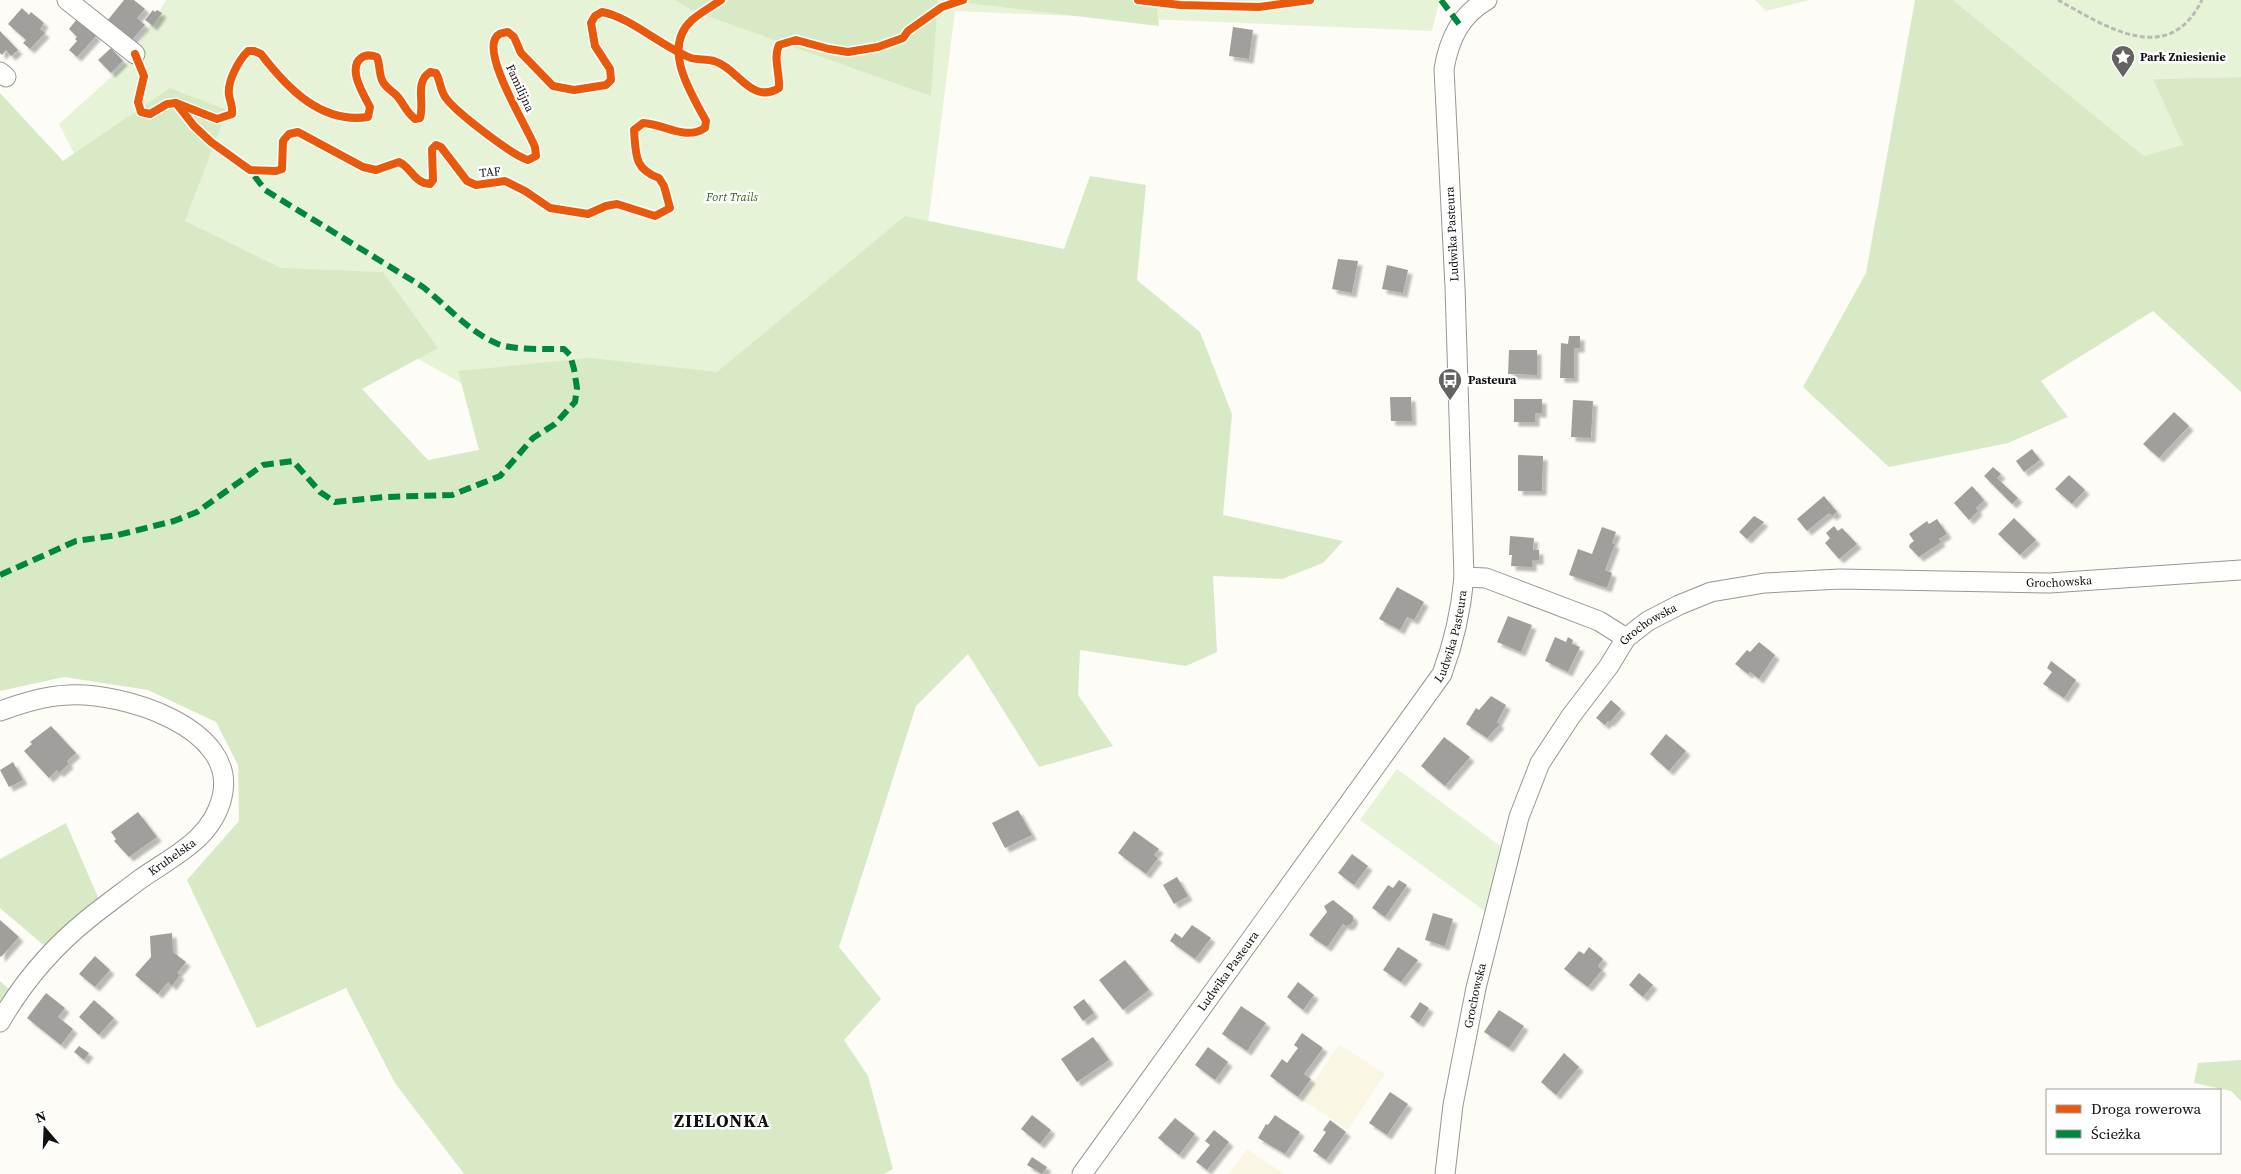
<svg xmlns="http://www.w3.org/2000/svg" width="2241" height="1174" font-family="'Source Serif 4',serif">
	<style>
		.farmland { fill: #f9f7e4 }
		.green { fill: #e7f3d7 }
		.forest { fill: #d8eac5 }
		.building { fill: #a19f9c; filter: url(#shadow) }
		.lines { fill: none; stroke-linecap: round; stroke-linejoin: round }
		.minor-casing { stroke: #979795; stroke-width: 21 }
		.path { stroke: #b9b9b8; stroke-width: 3; stroke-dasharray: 5 2.5; stroke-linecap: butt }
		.minor { stroke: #fffffe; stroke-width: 19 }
		.quiet { stroke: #00873e; stroke-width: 6; stroke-dasharray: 12 6; stroke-linecap: butt }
		.cycleway-casing { stroke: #fff; stroke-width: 11 }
		.cycleway { stroke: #e8590c; stroke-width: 8 }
		.labels { text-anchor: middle; stroke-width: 5; stroke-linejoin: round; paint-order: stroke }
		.poi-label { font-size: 12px; font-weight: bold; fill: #111; stroke: #fff; text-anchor: start }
		.street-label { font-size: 12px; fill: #111; stroke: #fff }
		.park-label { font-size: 12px; font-style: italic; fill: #2f6b1f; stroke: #fff }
		.district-label { font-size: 18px; font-weight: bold; letter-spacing: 1px; fill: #111; stroke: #fff }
	</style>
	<defs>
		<filter id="shadow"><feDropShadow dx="4.5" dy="4.5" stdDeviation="1" flood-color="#0004"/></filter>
	</defs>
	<rect width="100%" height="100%" fill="#fdfcf7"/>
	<g class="farmland">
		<path d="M 1339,1044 L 1385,1074 L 1348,1130 L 1302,1100 Z"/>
		<path d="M 1247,1149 L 1284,1174 L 1229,1174 Z"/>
	</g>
	<g class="green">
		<path d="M 166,0 L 1444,0 L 1439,3 L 1432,31 L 955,11 L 900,445 L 475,391 L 332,310 L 98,200 L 59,124 L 129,61 Z"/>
		<path d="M 1755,0 L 1810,0 L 1766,11 Z"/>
		<path d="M 1953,0 L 2241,0 L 2241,77 L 2153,79 L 2184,146 L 2144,156 Z"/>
		<path d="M 1397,769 L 1503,848 L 1486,912 L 1360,820 Z"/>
	</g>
	<g class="forest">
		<path d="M 675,0 L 938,0 L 931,96 L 693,11 Z"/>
		<path d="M 942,0 L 1156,0 L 1159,26 Z"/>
		<path d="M 1915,0 L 1953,0 L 2144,156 L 2183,145 L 2153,79 L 2241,77 L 2241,392 L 2153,311 L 2041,381 L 2068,417 L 2008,443 L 1889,467 L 1803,387 L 1866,273 Z"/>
		<path d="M 170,88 L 227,110 L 185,221 L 281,268 L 383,272 L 438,348 L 362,389 L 428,460 L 479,450 L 458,371 L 591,358 L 717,372 L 905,216 L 1064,249 L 1090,176 L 1146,185 L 1137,280 L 1200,332 L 1232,414 L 1223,515 L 1343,541 L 1323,563 L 1282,579 L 1213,576 L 1217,652 L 1186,666 L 1080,650 L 1078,695 L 1113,746 L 1039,767 L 968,654 L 916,706 L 839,947 L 881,999 L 844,1040 L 868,1076 L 893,1169 L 884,1174 L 464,1174 L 395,1083 L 346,988 L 257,1028 L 187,880 L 239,821 L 238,765 L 216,722 L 148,690 L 64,677 L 0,691 L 0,93 L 63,161 Z"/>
		<path d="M 66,823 L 100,902 L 47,948 L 0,908 L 0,859 Z"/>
		<path d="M 0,981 L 10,990 L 0,1008 Z"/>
		<path d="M 2241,1060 L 2241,1101 L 2231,1091 L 2194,1083 L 2198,1063 Z"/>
	</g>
	<g class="building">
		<path d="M 124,0 L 134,0 L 145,9 L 137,18 L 145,25 L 131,41 L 107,21 Z"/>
		<path d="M 22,8 L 29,15 L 31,12 L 44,23 L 40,29 L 45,33 L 30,49 L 23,43 L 26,40 L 8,24 Z"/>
		<path d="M 153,10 L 155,12 L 157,10 L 162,13 L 153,26 L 145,20 Z"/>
		<path d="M 77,19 L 96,36 L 77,57 L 69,50 L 77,41 L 75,39 L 77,37 L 69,29 Z"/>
		<path d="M 1233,27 L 1253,30 L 1249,59 L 1229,56 Z"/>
		<path d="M 0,31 L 18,50 L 11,56 L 6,50 L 2,55 L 0,53 Z"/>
		<path d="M 111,48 L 123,61 L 111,73 L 98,60 Z"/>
		<path d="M 1338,259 L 1358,261 L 1352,293 L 1332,289 Z"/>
		<path d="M 1387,265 L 1408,270 L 1403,293 L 1382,289 Z"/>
		<path d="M 1569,336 L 1580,336 L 1580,348 L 1574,348 L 1574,378 L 1560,378 L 1561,343 L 1568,344 Z"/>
		<path d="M 1509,350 L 1537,350 L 1537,375 L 1508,374 Z"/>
		<path d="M 1390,397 L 1411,397 L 1412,421 L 1391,421 Z"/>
		<path d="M 1514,399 L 1542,399 L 1542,413 L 1535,413 L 1535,422 L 1514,422 Z"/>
		<path d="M 1573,400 L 1593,401 L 1591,438 L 1571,437 Z"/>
		<path d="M 2174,412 L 2189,426 L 2159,458 L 2143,444 Z"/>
		<path d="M 2032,449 L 2040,460 L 2024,472 L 2016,461 Z"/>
		<path d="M 1518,455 L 1543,456 L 1542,491 L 1518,491 Z"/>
		<path d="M 1993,467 L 2001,474 L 1997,478 L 2018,498 L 2012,504 L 1984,476 Z"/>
		<path d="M 2069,475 L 2085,490 L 2072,504 L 2055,489 Z"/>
		<path d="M 1972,486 L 1984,500 L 1976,508 L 1978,511 L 1969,520 L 1954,503 Z"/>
		<path d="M 1824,496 L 1837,512 L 1832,516 L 1829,513 L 1807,531 L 1797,519 Z"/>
		<path d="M 1754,516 L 1764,522 L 1747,539 L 1739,532 Z"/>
		<path d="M 2014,518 L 2036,540 L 2020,555 L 1998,534 Z"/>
		<path d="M 1937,519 L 1947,534 L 1939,539 L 1941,542 L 1919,557 L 1909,547 L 1910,544 L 1914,541 L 1909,534 L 1927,521 L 1929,524 Z"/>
		<path d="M 1834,526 L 1838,531 L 1842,528 L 1857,544 L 1839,559 L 1825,543 L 1830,538 L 1826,533 Z"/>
		<path d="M 1602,527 L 1616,532 L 1612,543 L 1615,544 L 1605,570 L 1612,573 L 1607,588 L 1569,575 L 1578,549 L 1592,554 Z"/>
		<path d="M 1510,536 L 1534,538 L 1533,550 L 1539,550 L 1539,560 L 1532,560 L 1532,567 L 1511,566 L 1512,555 L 1509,555 Z"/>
		<path d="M 1397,587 L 1424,602 L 1414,620 L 1407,617 L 1400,630 L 1379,619 Z"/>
		<path d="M 1508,616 L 1532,625 L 1521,652 L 1497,642 Z"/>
		<path d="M 1555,637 L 1566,642 L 1568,637 L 1573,640 L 1572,644 L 1580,647 L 1568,672 L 1545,661 Z"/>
		<path d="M 1759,642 L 1775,655 L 1759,679 L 1750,672 L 1748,674 L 1735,664 L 1747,650 L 1750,652 Z"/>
		<path d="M 2051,661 L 2076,680 L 2064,698 L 2043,684 L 2052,672 L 2047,668 Z"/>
		<path d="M 1491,696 L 1506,705 L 1497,722 L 1500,724 L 1487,738 L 1466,724 L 1476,708 L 1479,710 Z"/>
		<path d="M 1611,700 L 1621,709 L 1610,722 L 1608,721 L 1605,725 L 1596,718 Z"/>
		<path d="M 51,726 L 76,753 L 67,761 L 69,764 L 59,773 L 57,770 L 49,778 L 24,751 L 32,744 L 30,742 Z"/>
		<path d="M 1666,734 L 1686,751 L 1669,771 L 1650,754 Z"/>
		<path d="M 1444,737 L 1470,757 L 1445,786 L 1421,766 Z"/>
		<path d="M 13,762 L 23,780 L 9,787 L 0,770 Z"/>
		<path d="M 1018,810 L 1032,835 L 1005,848 L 992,823 Z"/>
		<path d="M 138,812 L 157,837 L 129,857 L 114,841 L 116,839 L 111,832 Z"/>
		<path d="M 1134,831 L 1159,849 L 1154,855 L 1158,858 L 1146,874 L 1118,853 Z"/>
		<path d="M 1352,854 L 1368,866 L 1354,885 L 1338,873 Z"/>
		<path d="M 1177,877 L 1188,896 L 1174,904 L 1163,885 Z"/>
		<path d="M 1399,880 L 1407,885 L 1385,917 L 1372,908 L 1388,885 L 1393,888 Z"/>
		<path d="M 1333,900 L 1353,916 L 1353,921 L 1350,925 L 1346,926 L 1343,924 L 1327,947 L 1309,935 L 1327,912 L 1324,906 Z"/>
		<path d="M 1433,913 L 1453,919 L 1445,946 L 1425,940 Z"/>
		<path d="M 0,920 L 19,937 L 1,957 L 0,956 Z"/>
		<path d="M 1192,925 L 1211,938 L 1195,959 L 1170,941 L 1175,933 L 1182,938 Z"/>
		<path d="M 172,933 L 173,952 L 186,962 L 177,973 L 180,975 L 172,986 L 168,982 L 158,994 L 135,975 L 151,957 L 150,936 Z"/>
		<path d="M 1398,947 L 1418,960 L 1401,982 L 1383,970 Z"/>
		<path d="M 1589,947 L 1603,959 L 1598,966 L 1602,970 L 1588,987 L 1564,969 L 1579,951 L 1584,954 Z"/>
		<path d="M 95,956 L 110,970 L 95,987 L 79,974 Z"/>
		<path d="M 1125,960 L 1149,990 L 1123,1010 L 1099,980 Z"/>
		<path d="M 1639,973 L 1653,985 L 1643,997 L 1629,985 Z"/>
		<path d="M 1298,982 L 1314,995 L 1303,1010 L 1287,997 Z"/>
		<path d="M 46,993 L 65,1008 L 58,1017 L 73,1029 L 61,1045 L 27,1018 Z"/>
		<path d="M 1084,999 L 1094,1013 L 1083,1021 L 1073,1007 Z"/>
		<path d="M 94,1000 L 114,1018 L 99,1035 L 79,1017 Z"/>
		<path d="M 1420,1002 L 1429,1008 L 1419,1023 L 1410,1017 Z"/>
		<path d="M 1241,1006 L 1266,1023 L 1247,1051 L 1222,1034 Z"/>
		<path d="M 1499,1010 L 1524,1026 L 1509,1048 L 1484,1032 Z"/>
		<path d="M 1302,1033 L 1323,1048 L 1304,1074 L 1311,1079 L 1298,1097 L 1270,1076 L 1282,1059 L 1287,1063 L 1298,1048 L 1294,1045 Z"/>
		<path d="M 1093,1037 L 1109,1060 L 1077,1082 L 1061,1059 Z"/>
		<path d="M 79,1046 L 89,1053 L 84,1060 L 74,1052 Z"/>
		<path d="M 1208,1047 L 1228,1062 L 1215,1080 L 1195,1065 Z"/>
		<path d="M 1564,1053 L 1579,1067 L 1556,1095 L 1541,1082 Z"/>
		<path d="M 1390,1092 L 1408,1104 L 1387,1135 L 1369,1123 Z"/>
		<path d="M 1032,1115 L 1051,1130 L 1040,1144 L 1021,1129 Z"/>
		<path d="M 1275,1115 L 1300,1132 L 1285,1154 L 1258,1138 L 1266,1124 L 1268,1125 Z"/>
		<path d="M 1175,1118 L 1195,1134 L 1179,1155 L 1158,1138 Z"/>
		<path d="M 1330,1120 L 1346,1132 L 1326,1160 L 1313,1151 L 1326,1132 L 1323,1130 Z"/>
		<path d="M 1214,1130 L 1229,1142 L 1207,1170 L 1196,1162 L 1210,1145 L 1205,1141 Z"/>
		<path d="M 1032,1157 L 1047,1167 L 1042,1174 L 1027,1165 Z"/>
	</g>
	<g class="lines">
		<g class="minor-casing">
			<g id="minor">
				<path d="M 67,0 L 135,54"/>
				<path d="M 0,72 L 6,77"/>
				<path d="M 1464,577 L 1486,578 L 1599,621 L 1626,638"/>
				<path d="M 0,711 C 23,703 44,696 69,695 C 121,692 239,727 222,797 C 212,840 171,857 139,880 C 122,893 104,906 88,919 C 52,948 23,982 0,1022"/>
				<path id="s1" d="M 1082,1174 L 1442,674 C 1454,642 1461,611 1464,577 L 1455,287 L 1444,69 C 1449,40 1460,15 1487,0"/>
				<path id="s2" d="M 1445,1174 L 1453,1105 L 1476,988 L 1519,817 L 1540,763 L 1571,716 L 1609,666 L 1626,638 L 1648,621 L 1679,605 L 1711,592 L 1765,583 L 1840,579 L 2050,583 L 2241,570"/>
			</g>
		</g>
		<path class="path" d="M 2058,0 C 2105,26 2168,69 2202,0"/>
		<use href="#minor" class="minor"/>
		<g class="quiet">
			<path d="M 1441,0 L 1459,24"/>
			<path d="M 0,575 L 76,541 L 118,535 L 174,521 L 197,512 L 263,465 L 293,461 L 320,492 L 335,502 L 385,497 L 452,495 L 500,476 L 533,438 L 555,424 L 575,402 L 577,388 L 574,369 L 570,355 L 564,349 C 547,349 514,350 498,344 C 469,332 447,306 423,287 L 265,190 L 250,170"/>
		</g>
		<g class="cycleway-casing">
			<g id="cycleway">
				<path d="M 1138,0 L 1180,5 L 1259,7 L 1310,0"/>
				<path d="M 135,54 L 144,76 L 138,102 L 141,112 L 150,114 L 167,104 L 176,103 L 194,126 L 211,142 L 250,170 L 276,171 L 282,169 L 283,141 L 289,134 L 298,132 L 363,167 L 376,170 L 399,162 C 411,167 414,183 430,184 L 433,180 L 432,149 L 436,145 L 441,147 L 467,181 L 476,185 L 505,181 L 525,191 L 550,208 L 588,214 L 606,206 L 617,204 L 655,216 L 670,208 L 664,186 L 659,178 C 634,169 636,155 634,130 L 643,123 C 665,124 685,141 705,128 L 706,121 C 691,93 661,48 692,20 C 700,13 711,7 721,0"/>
				<path d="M 176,103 L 217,119 L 232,114 C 233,105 230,102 229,95 C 227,81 239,60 248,51 L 254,51 L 261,54 C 287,88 321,124 368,117 L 370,107 C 364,95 347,69 361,58 C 366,54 371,55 377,57 C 380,65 379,73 382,80 C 385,88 393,91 398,97 C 404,105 407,113 415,119 L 420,118 C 425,102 414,83 430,72 L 436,73 C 440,80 440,88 444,95 C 451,109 512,155 528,160 L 536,156 L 535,147 C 526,125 485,60 495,39 C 498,33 502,33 508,32 L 514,37 L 521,53 L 553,86 L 574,90 L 606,85 L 611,80 L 610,69 L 595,46 L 591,23 L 595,16 L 602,12 C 630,17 662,47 691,58 C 698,60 706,59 714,61 C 738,68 751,105 779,88 C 780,74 773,58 779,45 L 796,40 L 829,49 L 848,52 L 878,47 L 903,38 L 908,31 L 942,7 L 963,0"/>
			</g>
		</g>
		<use href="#cycleway" class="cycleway"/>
	</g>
	<defs>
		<g id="sight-pin" transform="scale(1.25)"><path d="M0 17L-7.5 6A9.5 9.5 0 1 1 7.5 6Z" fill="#646362" stroke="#fff"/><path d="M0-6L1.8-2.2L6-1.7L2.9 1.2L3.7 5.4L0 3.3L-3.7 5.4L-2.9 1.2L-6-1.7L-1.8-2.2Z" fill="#fff"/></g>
		<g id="bus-pin" transform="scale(1.25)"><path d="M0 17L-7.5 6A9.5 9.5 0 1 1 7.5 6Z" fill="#646362" stroke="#fff"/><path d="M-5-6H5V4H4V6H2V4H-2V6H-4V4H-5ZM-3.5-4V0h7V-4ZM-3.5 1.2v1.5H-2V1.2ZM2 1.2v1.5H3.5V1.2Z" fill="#fff"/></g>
	</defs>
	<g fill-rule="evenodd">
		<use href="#sight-pin" x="2123" y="57"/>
		<use href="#bus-pin" x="1450" y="380"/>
	</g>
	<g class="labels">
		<g class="poi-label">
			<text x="2140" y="61">Park Zniesienie</text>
			<text x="1468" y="384">Pasteura</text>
		</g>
		<g class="street-label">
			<text transform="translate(520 88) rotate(65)" y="4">Familijna</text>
			<text transform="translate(490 172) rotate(-5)" y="4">TAF</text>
			<text transform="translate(1452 234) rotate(-93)" y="4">Ludwika Pasteura</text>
			<text dy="4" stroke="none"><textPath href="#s2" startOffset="1021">Grochowska</textPath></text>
			<text dy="4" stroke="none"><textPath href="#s2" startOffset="601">Grochowska</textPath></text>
			<text dy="4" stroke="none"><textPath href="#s1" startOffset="655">Ludwika Pasteura</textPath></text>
			<text transform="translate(172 857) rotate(-35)" y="4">Kruhelska</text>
			<text dy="4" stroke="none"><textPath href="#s1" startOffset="250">Ludwika Pasteura</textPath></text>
			<text dy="4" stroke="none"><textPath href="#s2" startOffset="181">Grochowska</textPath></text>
		</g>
		<g class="park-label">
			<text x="732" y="201">Fort Trails</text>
		</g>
		<g class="district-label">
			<text x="722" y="1127">ZIELONKA</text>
		</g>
	</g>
	<rect x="2046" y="1089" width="175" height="65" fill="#ffffff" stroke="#a0a0a0"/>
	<rect x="2056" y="1105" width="25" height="8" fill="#e8590c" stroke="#a0a0a0"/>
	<text x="2091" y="1114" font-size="15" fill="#111111">Droga rowerowa</text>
	<rect x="2056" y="1130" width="25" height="8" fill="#00873e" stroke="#a0a0a0"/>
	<text x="2091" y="1139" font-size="15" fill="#111111">Ścieżka</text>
	<g transform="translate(45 1129) rotate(341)" stroke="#ffffff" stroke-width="4" paint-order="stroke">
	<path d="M0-4L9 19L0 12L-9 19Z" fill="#111111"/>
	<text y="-8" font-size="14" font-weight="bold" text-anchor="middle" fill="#111111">N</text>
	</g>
</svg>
